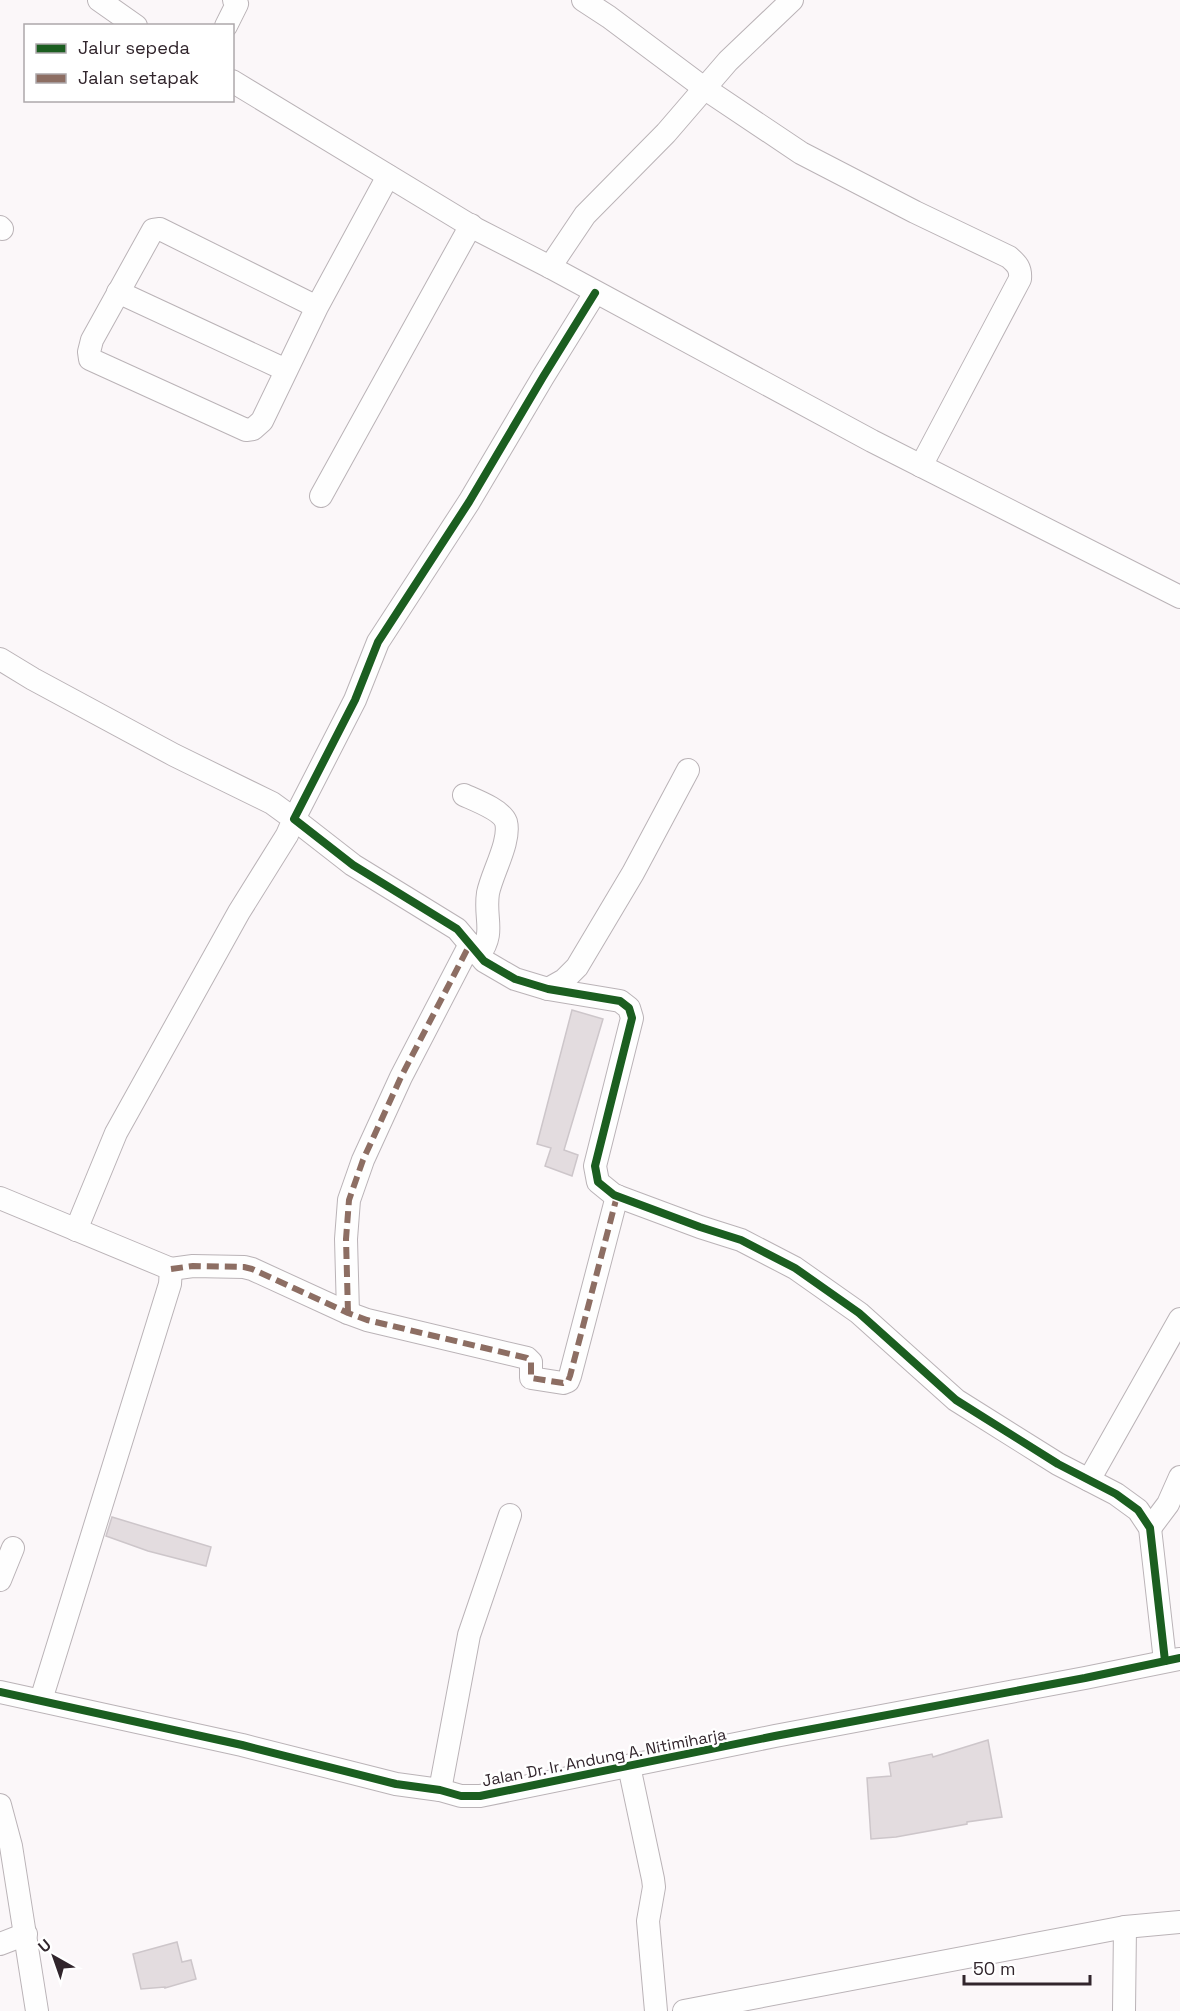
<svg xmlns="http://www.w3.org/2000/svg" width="1180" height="2011" font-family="'Space Grotesk',sans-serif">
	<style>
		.building { fill: #e3dcdf; stroke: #cdc6ca; stroke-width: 1.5 }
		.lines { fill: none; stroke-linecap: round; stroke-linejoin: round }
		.minor-casing { stroke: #bab3b7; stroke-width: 24 }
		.minor { stroke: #fefefe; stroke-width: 22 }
		.quiet { stroke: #8d6e63; stroke-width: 6; stroke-dasharray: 12 6; stroke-linecap: butt }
		.cycleway-casing { stroke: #fff; stroke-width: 11 }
		.cycleway { stroke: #1b5e20; stroke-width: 8 }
		.labels { text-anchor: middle; stroke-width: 5; stroke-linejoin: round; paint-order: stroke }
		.street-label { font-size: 16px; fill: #31252c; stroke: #fff }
	</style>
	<rect width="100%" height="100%" fill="#fbf7f9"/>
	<g class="building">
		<path d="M 572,1010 L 603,1019 L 564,1150 L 578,1155 L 572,1176 L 545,1166 L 551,1148 L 537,1144 Z"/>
		<path d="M 112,1517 L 211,1547 L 206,1566 L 148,1551 L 106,1536 Z"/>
		<path d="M 988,1740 L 1002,1817 L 967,1822 L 967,1824 L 896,1837 L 871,1839 L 867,1778 L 891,1776 L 889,1763 L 932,1754 L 933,1757 Z"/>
		<path d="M 177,1942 L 182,1962 L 191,1960 L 196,1979 L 165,1988 L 165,1987 L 141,1989 L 133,1954 Z"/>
	</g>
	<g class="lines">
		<g class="minor-casing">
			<g id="minor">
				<path d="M 99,0 L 136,26"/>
				<path d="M 583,0 L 609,17 L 704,88 L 801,153 L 915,212 L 1009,257 C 1017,264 1021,268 1020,279 L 921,466"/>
				<path d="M 226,26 L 237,4 L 234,0"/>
				<path d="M 232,81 L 476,229 L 550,267 L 872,441 L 1180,597"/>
				<path d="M 0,227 L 2,229"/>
				<path d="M 550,267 L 585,215 L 666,133 L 728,61 L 792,0"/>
				<path d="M 118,292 L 286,370"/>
				<path d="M 595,293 L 543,377 L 469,502 L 378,642 L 355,700 L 294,819 L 353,865 L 457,929 L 484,961 L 515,979 L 548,989 L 620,1001 L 629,1008 L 632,1018 L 595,1166 L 598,1182 L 614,1195 L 700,1227 L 741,1240 L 795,1268 L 859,1313 L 956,1400 L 1058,1464 L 1116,1494 L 1138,1510 L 1150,1528 L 1165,1661"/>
				<path d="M 317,307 L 160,229 L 153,230 L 92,340 L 89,352 L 90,359 L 246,430 L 253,429 L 262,421 L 317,307 L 388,176"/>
				<path d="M 321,496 L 471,225"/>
				<path d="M 0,659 L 33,679 L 174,755 L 272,803 L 294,819 L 287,835 L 239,912 L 116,1133 L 76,1230"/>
				<path d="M 464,795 C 475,800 502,810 506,822 C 511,841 492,873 488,893 C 484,919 496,932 479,955"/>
				<path d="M 548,989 L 564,980 L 577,967 L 633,873 L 688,770"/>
				<path d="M 0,1198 L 171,1269 L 170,1284 L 41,1700"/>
				<path d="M 171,1269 L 193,1266 L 244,1267 L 252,1269 L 348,1313 L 367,1320 L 527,1358 L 531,1362 L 531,1378 L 563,1383 L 568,1381 L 570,1376 L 617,1196"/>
				<path d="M 348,1313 L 346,1239 L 349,1200 L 363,1160 L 401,1077 L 470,944"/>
				<path d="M 1089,1480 L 1180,1319"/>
				<path d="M 1150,1528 L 1168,1504 L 1180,1477"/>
				<path d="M 0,1580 L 13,1548"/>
				<path d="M 0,1692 L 242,1745 L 396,1784 L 440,1790 L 461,1796 L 480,1796 L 775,1736 L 1085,1678 L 1179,1659"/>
				<path d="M 629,1766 L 653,1879 L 654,1887 L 648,1921 L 656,2011"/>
				<path d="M 440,1790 L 469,1635 L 510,1515"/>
				<path d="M 0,1805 L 11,1846 L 37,2011"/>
				<path d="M 0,1944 L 26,1934"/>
				<path d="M 684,2011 L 1125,1927 L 1180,1922"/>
				<path d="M 1124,2011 L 1125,1927"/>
			</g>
		</g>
		<use href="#minor" class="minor"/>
		<g class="quiet">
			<path d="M 171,1269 L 193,1266 L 244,1267 L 252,1269 L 348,1313 L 367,1320 L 527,1358 L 531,1362 L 531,1378 L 563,1383 L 568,1381 L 570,1376 L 617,1196"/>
			<path d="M 348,1313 L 346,1239 L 349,1200 L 363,1160 L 401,1077 L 470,944"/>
		</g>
		<g class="cycleway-casing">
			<g id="cycleway">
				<path d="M 595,293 L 543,377 L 469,502 L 378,642 L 355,700 L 294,819 L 353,865 L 457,929 L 484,961 L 515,979 L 548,989 L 620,1001 L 629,1008 L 632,1018 L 595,1166 L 598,1182 L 614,1195 L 700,1227 L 741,1240 L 795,1268 L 859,1313 L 956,1400 L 1058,1464 L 1116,1494 L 1138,1510 L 1150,1528 L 1165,1661"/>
				<path d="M 0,1692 L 242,1745 L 396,1784 L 440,1790 L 461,1796 L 480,1796 L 775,1736 L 1085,1678 L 1180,1658"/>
			</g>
		</g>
		<use href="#cycleway" class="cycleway"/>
	</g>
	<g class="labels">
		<g class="street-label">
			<text transform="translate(604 1757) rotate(-11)" y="6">Jalan Dr. Ir. Andung A. Nitimiharja</text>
		</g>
	</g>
	<rect x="24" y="24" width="210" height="78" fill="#ffffff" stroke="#ada8ab" stroke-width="1.5"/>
	<rect x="36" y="44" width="30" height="9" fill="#1b5e20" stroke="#ada8ab" stroke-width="1.5"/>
	<text x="78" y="54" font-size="18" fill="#31252c">Jalur sepeda</text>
	<rect x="36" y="74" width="30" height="9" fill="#8d6e63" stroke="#ada8ab" stroke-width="1.5"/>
	<text x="78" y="84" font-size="18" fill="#31252c">Jalan setapak</text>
	<g transform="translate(54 1957) rotate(320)" stroke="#ffffff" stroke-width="4.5" paint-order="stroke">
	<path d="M0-4.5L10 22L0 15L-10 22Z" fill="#31252c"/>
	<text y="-9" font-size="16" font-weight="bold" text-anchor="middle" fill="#31252c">U</text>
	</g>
	<path d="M964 1975v9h126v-9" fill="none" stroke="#31252c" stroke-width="3"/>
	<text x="973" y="1975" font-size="18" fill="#31252c" stroke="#ffffff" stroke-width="4.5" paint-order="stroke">50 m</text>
</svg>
